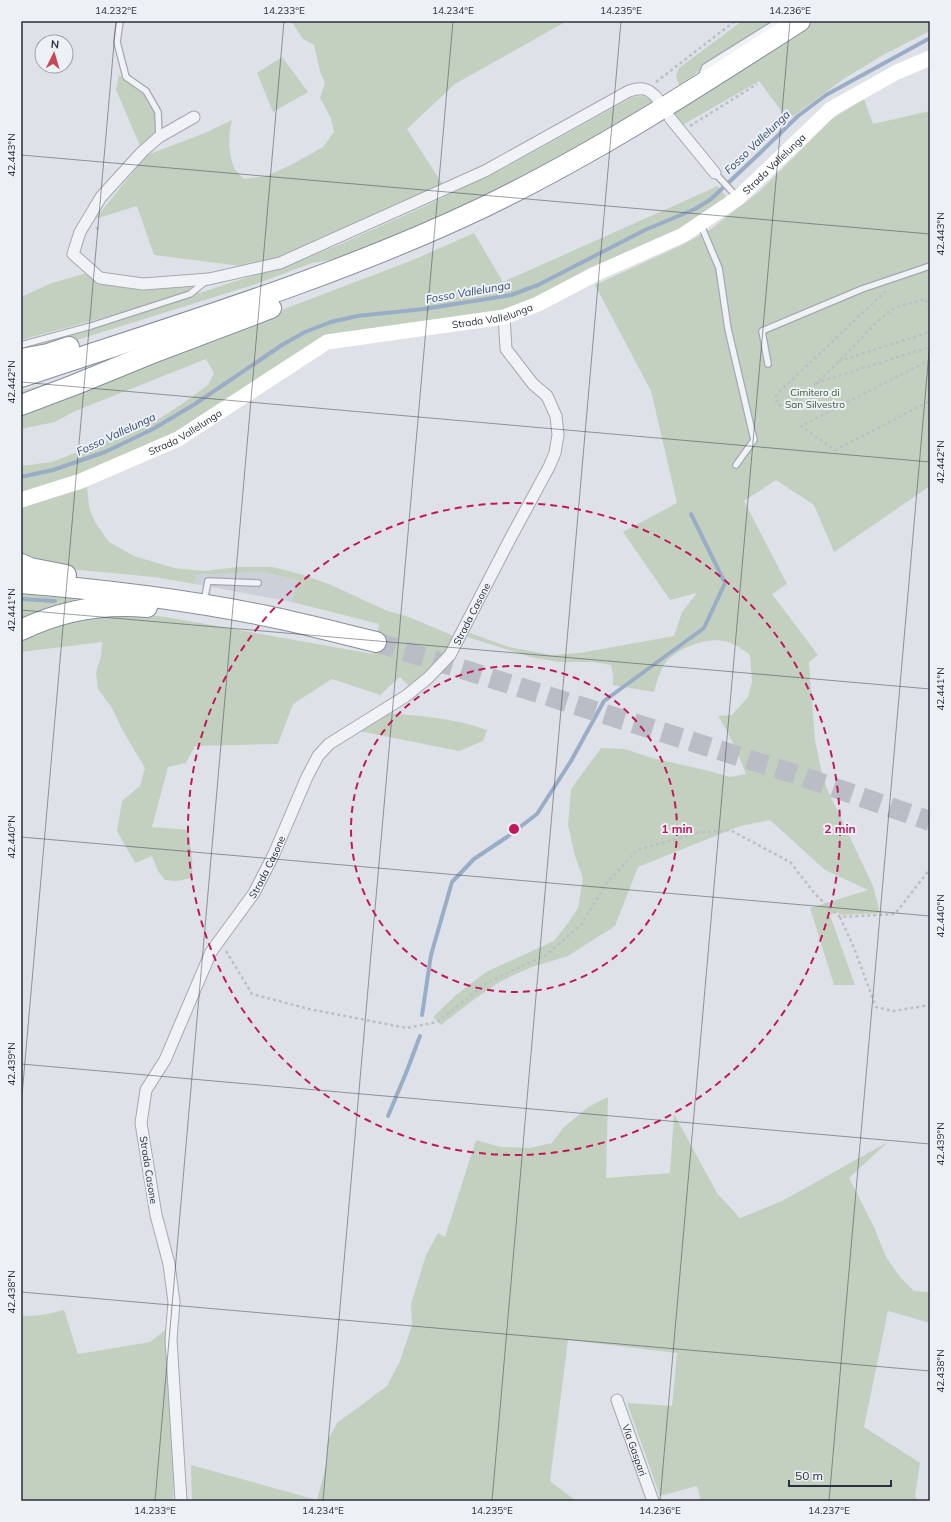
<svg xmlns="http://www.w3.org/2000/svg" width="951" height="1522" font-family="Mulish,sans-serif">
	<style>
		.built { fill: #ccd0d9 }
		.green { fill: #c3d0bf }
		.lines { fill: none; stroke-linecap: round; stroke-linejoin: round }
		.stream { stroke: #9aadc6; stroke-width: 4 }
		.highway-tunnel { stroke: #babdc5; stroke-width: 20; stroke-dasharray: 20 10; stroke-linecap: butt }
		.lane-casing { stroke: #a4a8b1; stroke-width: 8 }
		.street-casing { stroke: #a4a8b1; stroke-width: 13 }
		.highway-casing { stroke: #868e9d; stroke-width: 22 }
		.path { stroke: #bcbfc5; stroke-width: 2.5; stroke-dasharray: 3 3; stroke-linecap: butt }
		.lane { stroke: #f0f2f5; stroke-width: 5.5 }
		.street { stroke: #f0f2f5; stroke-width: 11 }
		.secondary { stroke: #fff; stroke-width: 15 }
		.highway { stroke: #fff; stroke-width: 20 }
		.ticks { fill: none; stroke: #282f3d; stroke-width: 1; stroke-opacity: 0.45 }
		.ring { fill: none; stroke: #c2185b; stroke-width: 2; stroke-dasharray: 7 5 }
		.labels { text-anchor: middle; stroke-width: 4; stroke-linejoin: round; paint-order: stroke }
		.street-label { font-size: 10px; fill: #282f3d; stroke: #edf0f5 }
		.park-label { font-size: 10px; fill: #3b5836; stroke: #edf0f5 }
		.water-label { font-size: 11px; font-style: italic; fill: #344c6f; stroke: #edf0f5 }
		.centre { fill: #c2185b; stroke: #edf0f5; stroke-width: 2 }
		.ring-label { font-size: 12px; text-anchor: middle; font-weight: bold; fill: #c2185b; stroke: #edf0f5; stroke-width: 4; stroke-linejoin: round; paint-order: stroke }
		.neatline { fill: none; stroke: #282f3d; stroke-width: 1.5 }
		.ticks-label { font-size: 10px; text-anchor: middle; fill: #282f3d }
	</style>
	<rect width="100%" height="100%" fill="#dee1e7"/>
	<path class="built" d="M 263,572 L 297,580 L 292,602 L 195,584 L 196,575 Z"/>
	<g class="green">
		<path d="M 291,21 L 567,21 L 455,84 L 407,129 L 443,185 L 274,259 L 240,266 L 154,255 L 137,206 L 95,219 L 147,155 L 205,133 L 232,120 C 228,135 228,152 234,167 C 236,171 241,176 244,179 L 266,176 L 291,165 L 323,147 L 334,132 L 331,118 L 320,98 L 325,83 L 320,71 L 314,45 L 303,39 Z"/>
		<path d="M 742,21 L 775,21 L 704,66 L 693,76 L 679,85 L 676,76 L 679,68 Z"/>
		<path d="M 815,21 L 930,21 L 930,31 L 885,54 L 845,78 L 788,120 L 759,81 L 681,126 L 670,113 Z"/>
		<path d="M 282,57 L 308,92 L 273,112 L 257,73 Z"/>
		<path d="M 119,75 L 149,99 L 156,117 L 156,136 L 141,148 L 116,90 Z"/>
		<path d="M 643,96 L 655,102 L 558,159 L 473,203 L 348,257 L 312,263 L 253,285 L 112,329 L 45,350 L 21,354 L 21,348 L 88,329 L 236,281 L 306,258 L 341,244 L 434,202 L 510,165 L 633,97 Z"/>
		<path d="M 864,99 L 873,124 L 930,111 L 930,486 L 834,552 L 814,505 L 776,480 L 744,501 L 787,584 L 772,594 L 818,655 L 809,662 L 815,740 L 821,769 L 827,789 L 873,886 L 880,913 L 841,915 L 837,912 L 830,915 L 855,985 L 834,985 L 810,908 L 868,890 L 825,870 L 770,820 L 740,826 L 638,867 L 615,926 L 568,956 L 532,967 L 501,981 L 476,998 L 441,1025 L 433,1017 L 456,995 L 486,972 L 554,941 L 568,923 L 578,908 L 583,878 L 575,856 L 568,825 L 571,789 L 601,748 L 625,749 L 652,758 L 705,770 L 730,777 L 746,774 C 738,754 730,734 718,716 L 732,715 L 748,697 L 752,682 L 750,655 C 742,649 734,643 724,641 C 706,637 679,648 667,661 C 660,668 657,682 654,692 L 613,685 L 613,675 L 611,665 L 593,662 L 558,662 L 531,657 L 467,637 L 470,633 L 509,647 L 552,655 L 580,653 L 674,636 L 682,612 L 697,593 L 670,600 L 623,532 L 677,503 L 651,391 L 595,285 L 680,246 L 711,229 L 760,191 L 832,119 Z"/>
		<path d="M 718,186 L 728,199 L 682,228 L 507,312 L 325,339 L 186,429 L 158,442 L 21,497 L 21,466 L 52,462 L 154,422 L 182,404 L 208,385 L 214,373 L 206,359 L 73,412 L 55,422 L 21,429 L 21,391 L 50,383 L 55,396 L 413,260 L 474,233 L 503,282 Z"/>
		<path d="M 87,273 L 116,282 L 197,281 L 190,291 L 106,317 L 21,340 L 21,297 L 52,283 Z"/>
		<path d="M 87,485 L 89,507 L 95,522 L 109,542 L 134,556 L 174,568 L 204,571 L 238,567 L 273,567 L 300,574 L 329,584 L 385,610 L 409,617 L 456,637 L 445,657 L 411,688 L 400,677 L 380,695 L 332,679 L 293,704 L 278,744 L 195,746 L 186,763 L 168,767 L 152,827 L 189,830 C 189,847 195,860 191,878 L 177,881 L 165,880 L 158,871 L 152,856 L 135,863 L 117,831 L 122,801 L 140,786 L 145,768 L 123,731 L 112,708 L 98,689 L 96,672 L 101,656 L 102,642 L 21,652 L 21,639 L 66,620 L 126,613 L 159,616 L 189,621 L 373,654 L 379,624 L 292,602 L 297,580 L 263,572 L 196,575 L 195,584 L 154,577 L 80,570 L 42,564 L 21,556 L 21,508 Z"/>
		<path d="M 21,593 L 73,597 L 75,601 L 73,603 L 21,622 Z"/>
		<path d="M 387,713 C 421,716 455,718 487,730 L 483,741 L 459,751 L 359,731 Z"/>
		<path d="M 608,1097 L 606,1178 L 670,1173 L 674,1114 L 717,1193 L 740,1218 L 782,1201 L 888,1142 L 849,1178 L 874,1227 L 886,1257 L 900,1277 L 914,1291 L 930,1292 L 930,1323 L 888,1311 L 864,1427 L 920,1463 L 915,1496 L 918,1501 L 701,1501 L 697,1486 L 660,1496 L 627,1403 L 672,1406 L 677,1353 L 568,1340 L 550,1481 L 576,1501 L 192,1501 L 191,1465 L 317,1500 L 326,1466 L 328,1440 L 337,1423 L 387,1386 L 400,1361 L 412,1325 L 411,1304 L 426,1255 L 438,1233 L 445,1237 L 476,1140 L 501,1147 L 530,1148 L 552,1143 L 563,1128 L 588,1107 Z"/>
		<path d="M 64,1310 L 78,1354 L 150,1342 L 169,1327 L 174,1480 L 173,1501 L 21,1501 L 21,1315 C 35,1318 50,1313 64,1310 Z"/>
	</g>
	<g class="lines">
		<g class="stream">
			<path d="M 21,477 L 53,470 L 105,452 L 153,429 L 195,404 L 282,345 L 305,332 L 331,322 L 357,316 L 424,309 L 511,295 L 538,285 L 645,230 L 695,209 L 710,200 L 760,153 L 798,116 L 826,95 L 930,38"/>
			<path d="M 21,599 L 55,601"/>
			<path d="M 422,1015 L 431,955 L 452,882 L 474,859 L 507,837 L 537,814 L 571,761 L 604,701 L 704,628 L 725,583 L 691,514"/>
			<path d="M 388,1116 L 406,1073 L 420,1036"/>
		</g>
		<path class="highway-tunnel" d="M 376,642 L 795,774 L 930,821"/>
		<g class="lane-casing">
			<g id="lane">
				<path d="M 120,21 L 117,42 L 126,77 L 146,91 L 158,112 L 159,137"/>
				<path d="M 701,77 L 705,67 L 779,21"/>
				<path d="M 715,173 L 738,198"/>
				<path d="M 700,223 L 719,268 L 728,329 L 754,440 L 736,465"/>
				<path d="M 21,345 L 91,326 L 190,294 L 206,281"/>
				<path d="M 768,364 L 762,331 L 862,289 L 930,266"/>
				<path d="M 204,602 L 208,581 L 258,583"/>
			</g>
		</g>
		<g class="street-casing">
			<g id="street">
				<path d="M 194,117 L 159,137 L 142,152 L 101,197 L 80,232 L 73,254 L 100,278 L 143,284 L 209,279 L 280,263 L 485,171 L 629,91 C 642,87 648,88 657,98"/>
				<path d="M 670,118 L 715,173"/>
				<path id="s1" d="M 617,1400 L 653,1501"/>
				<path id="s2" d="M 181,1501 L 171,1339 L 174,1302 L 169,1264 L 156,1215 L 141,1123 L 146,1090 L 165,1060 L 211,952 L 254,893 L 274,854 L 307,777 L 318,756 L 329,744 L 406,696 L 428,678 L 450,655 L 510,539 L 549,467 L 555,453 L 558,435 L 556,416 L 547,396 L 533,384 L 506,349 L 504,317"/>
			</g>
		</g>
		<g class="highway-casing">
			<g id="highway">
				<path d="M 21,359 L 48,354 L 69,347"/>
				<path d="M 21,377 C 177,325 335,278 484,207 C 594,154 698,87 800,21"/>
				<path d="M 21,405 L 74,385 L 150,354 L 271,308"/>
				<path d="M 21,564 L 30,568 L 66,575"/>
				<path d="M 21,583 C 107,590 192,600 276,618 C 309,625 343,634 376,642"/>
				<path d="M 21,630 C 60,611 104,603 147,607"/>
			</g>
		</g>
		<g class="path">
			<path d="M 656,82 L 735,21"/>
			<path d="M 690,126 L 757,84"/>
			<path d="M 96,229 L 101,226"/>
			<path d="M 886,291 L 779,392 L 776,396 L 777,404 L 779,405 C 803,407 866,330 888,312 C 895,306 916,302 925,299 L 930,312"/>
			<path d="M 930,360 L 801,426 L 835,450 L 930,401"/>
			<path d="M 839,361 L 930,332"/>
			<path d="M 816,383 L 930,347"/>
			<path d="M 840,917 L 854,948 L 876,1007 L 893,1011 L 930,1005"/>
			<path d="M 226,951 L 252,994 L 309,1009 L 407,1028 L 437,1022 L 488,982 L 546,955 L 581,925 L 606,884 L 637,850 L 697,833 L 730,830 L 790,862 L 816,895 L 840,917 L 895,914 L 930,869"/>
		</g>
		<use href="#lane" class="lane"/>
		<use href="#street" class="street"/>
		<path class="secondary" id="s3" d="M 21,500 L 81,481 L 178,439 L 327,342 L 504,317 L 538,304 L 595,274 L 683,235 L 738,198 L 831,109 L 897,72 L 930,58"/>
		<use href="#highway" class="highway"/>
	</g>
	<path class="ticks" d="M 21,155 L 930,234M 21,382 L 930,462M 21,610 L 930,689M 21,837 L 930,916M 21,1064 L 930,1144M 21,1107 L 116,21M 21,1292 L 930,1371M 155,1501 L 284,21M 323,1501 L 453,21M 492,1501 L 621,21M 660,1501 L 790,21M 829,1501 L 930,341"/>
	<g class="ring">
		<circle cx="514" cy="829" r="163"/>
		<circle cx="514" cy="829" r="326"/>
	</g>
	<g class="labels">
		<g class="street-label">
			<text dy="4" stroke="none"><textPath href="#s3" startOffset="838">Strada Vallelunga</textPath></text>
			<text dy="4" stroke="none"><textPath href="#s3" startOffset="514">Strada Vallelunga</textPath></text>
			<text dy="4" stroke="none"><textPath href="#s3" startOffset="178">Strada Vallelunga</textPath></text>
			<text dy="4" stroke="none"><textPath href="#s2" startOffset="1006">Strada Casone</textPath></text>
			<text dy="4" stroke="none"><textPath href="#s2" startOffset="670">Strada Casone</textPath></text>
			<text transform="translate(149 1170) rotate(81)" y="4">Strada Casone</text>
			<text dy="4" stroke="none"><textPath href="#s1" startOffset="53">Via Gaspari</textPath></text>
		</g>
		<g class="park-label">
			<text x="815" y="396">Cimitero di<tspan x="815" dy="12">San Silvestro</tspan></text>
		</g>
		<g class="water-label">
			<text transform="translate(757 142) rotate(-44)" y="4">Fosso Vallelunga</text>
			<text transform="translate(468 292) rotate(-10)" y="4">Fosso Vallelunga</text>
			<text transform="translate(116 434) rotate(-25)" y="4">Fosso Vallelunga</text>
		</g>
	</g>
	<circle cx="514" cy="829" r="6" class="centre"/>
	<g class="ring-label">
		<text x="677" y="833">1 min</text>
		<text x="840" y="833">2 min</text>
	</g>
	<rect width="951" height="1522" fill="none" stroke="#edf0f5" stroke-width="44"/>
	<g transform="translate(54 54) rotate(5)"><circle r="19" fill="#edf0f5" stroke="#9ea3ab"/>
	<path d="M0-3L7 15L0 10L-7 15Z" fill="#c84755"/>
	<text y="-6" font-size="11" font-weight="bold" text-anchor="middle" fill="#282f3d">N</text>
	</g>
	<path d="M789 1480v6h102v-6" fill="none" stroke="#282f3d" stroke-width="2"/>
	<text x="795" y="1480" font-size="12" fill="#282f3d" stroke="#edf0f5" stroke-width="3" paint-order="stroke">50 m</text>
	<rect x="22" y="22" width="907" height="1478" class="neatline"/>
	<g class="ticks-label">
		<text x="116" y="14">14.232°E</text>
		<text x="284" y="14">14.233°E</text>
		<text x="453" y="14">14.234°E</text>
		<text x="621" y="14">14.235°E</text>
		<text x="790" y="14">14.236°E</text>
		<text transform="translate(11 155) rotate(-90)" y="4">42.443°N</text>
		<text transform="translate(940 234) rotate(-90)" y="4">42.443°N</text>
		<text transform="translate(11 382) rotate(-90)" y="4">42.442°N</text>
		<text transform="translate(940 462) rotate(-90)" y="4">42.442°N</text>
		<text transform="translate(11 610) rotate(-90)" y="4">42.441°N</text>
		<text transform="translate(940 689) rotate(-90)" y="4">42.441°N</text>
		<text transform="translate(11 837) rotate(-90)" y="4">42.440°N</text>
		<text transform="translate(940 916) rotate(-90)" y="4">42.440°N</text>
		<text transform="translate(11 1064) rotate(-90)" y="4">42.439°N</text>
		<text transform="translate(940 1144) rotate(-90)" y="4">42.439°N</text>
		<text transform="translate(11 1292) rotate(-90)" y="4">42.438°N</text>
		<text transform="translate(940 1371) rotate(-90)" y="4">42.438°N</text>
		<text x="155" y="1514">14.233°E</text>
		<text x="323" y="1514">14.234°E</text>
		<text x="492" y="1514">14.235°E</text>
		<text x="660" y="1514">14.236°E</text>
		<text x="829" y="1514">14.237°E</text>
	</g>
</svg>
